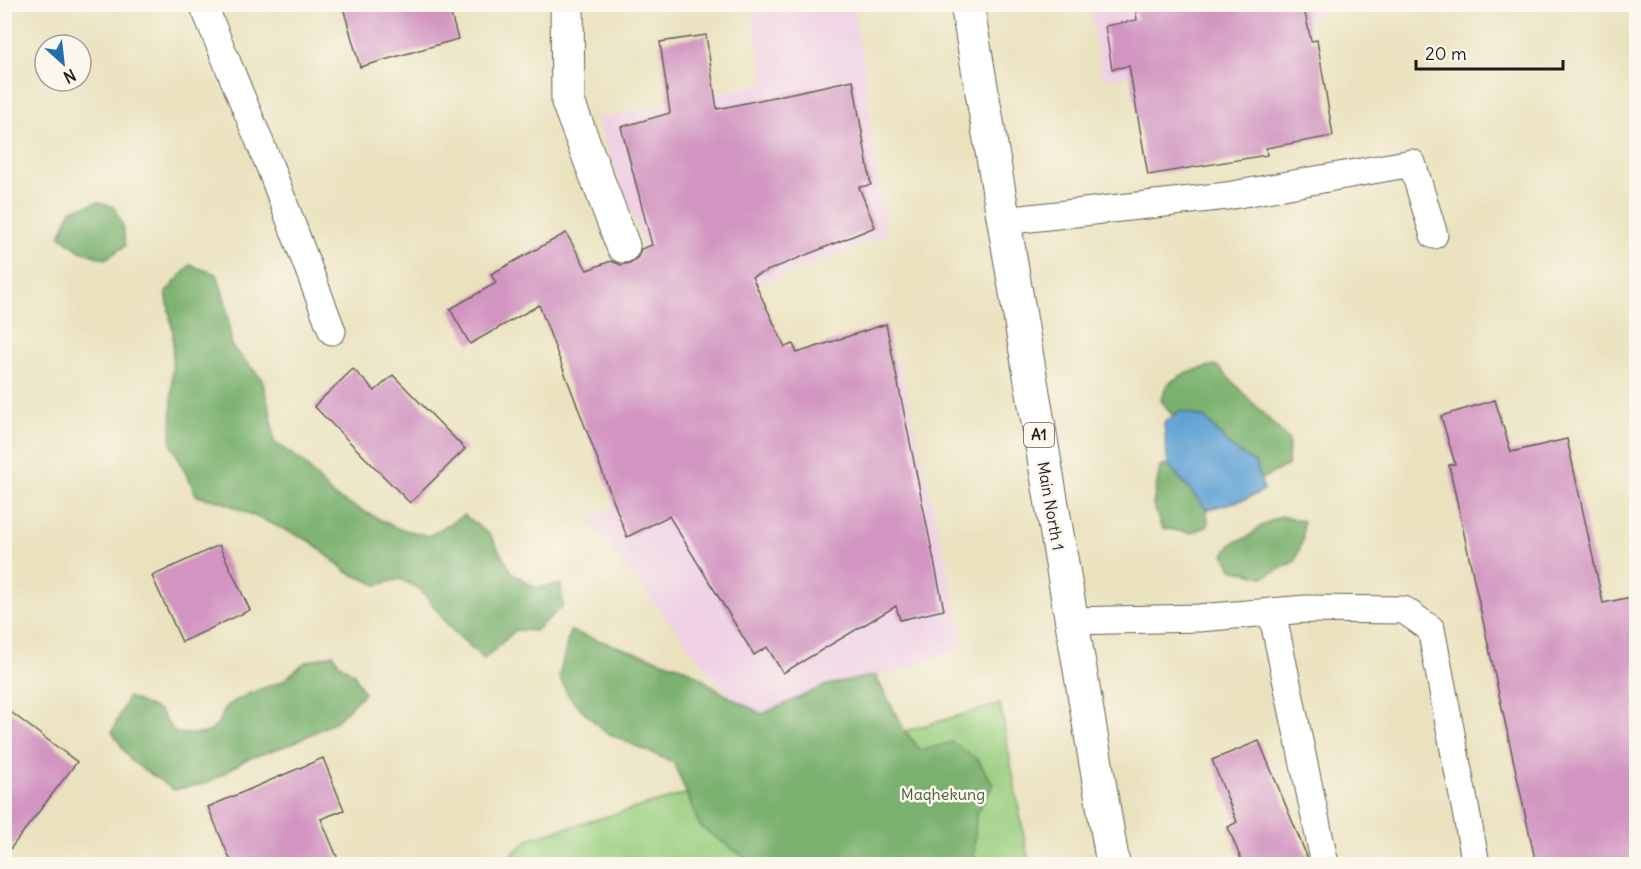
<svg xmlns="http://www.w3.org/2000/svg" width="1641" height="869" font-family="Delius,sans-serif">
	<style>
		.built { fill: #efd0e5 }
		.green { fill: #99ce7f; stroke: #5a754e; stroke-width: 1.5 }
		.forest { fill: #7ab16e; stroke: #4b6645; stroke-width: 1.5 }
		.water { fill: #61a2d4; stroke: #3e5f78; stroke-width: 1.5 }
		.building { fill: #d295c1 }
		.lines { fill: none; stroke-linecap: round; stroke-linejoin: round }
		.service-casing { stroke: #646155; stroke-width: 29 }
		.minor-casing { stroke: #646155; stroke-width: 35 }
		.primary-casing { stroke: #646155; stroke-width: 35 }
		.service { stroke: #fff; stroke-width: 27 }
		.minor { stroke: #fff; stroke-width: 33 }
		.primary { stroke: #fff; stroke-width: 33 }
		.labels { text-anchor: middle; stroke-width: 5; stroke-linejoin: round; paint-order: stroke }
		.shield { fill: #fbf7ec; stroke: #5f5e5a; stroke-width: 1.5 }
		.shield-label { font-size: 15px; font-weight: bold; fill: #1c1c1c }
		.street-label { font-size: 16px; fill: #1c1c1c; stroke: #fbf7ec }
		.park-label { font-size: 16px; fill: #485a3f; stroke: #fbf7ec }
	</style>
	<rect width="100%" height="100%" fill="#fbf7ec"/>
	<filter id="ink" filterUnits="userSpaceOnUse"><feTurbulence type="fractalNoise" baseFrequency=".0167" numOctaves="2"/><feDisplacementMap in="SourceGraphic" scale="12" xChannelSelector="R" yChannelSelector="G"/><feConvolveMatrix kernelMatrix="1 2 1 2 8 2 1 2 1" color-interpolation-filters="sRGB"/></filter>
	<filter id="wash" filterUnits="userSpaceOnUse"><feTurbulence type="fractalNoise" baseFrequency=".008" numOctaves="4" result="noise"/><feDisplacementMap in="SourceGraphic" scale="24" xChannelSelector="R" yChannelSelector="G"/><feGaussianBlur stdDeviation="1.35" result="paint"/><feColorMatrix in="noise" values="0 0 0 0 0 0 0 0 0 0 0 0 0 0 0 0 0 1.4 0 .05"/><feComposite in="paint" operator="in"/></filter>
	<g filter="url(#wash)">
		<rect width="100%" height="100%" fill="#eae2bf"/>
		<g class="built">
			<path d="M 750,5 L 853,5 L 864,66 L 871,135 L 886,235 L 672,319 L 596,119 L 765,83 Z"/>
			<path d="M 1090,5 L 1342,5 L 1225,52 L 1113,79 L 1102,77 Z"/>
			<path d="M 900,362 L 965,648 L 749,721 L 590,522 L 611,507 L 703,461 L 795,398 Z"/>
		</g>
		<path class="green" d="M 1000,704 L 1029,864 L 500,864 L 531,838 Z"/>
		<g class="forest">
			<path d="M 98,202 L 114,207 L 123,226 L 125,246 L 105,259 L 80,251 L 60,236 L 71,210 Z"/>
			<path d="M 190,265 L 217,274 L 226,304 L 232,347 L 262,379 L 271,415 L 274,442 L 302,461 L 333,496 L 397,528 L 429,536 L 464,515 L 490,535 L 512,573 L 536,588 L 561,584 L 563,606 L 535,631 L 516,630 L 484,659 L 452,630 L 420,589 L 400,579 L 377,585 L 347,572 L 310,541 L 223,502 L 197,496 L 171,443 L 173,333 L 166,292 Z"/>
			<path d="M 1216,365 L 1289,440 L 1288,465 L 1261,479 L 1256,464 L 1231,447 L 1205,418 L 1180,411 L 1172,415 L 1161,400 L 1167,384 L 1187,372 Z"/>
			<path d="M 1168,464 L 1207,510 L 1208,526 L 1191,533 L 1162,528 L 1153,505 L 1160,467 Z"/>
			<path d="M 1281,516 L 1303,521 L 1303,539 L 1295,562 L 1263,577 L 1232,569 L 1224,555 L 1232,543 L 1248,537 L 1260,527 Z"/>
			<path d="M 570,631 L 687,669 L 726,695 L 762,714 L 827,685 L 875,675 L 905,731 L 921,751 L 952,742 L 978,760 L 993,785 L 976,814 L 974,864 L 754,864 L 700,826 L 674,763 L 605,732 L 570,698 L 559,677 Z"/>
			<path d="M 333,654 L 339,663 L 354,674 L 364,693 L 337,721 L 291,744 L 245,760 L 208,783 L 174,790 L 131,761 L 112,732 L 128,697 L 160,711 L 175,733 C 206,736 215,737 226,706 L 250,693 L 283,681 L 304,663 Z"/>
		</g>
		<path class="water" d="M 1180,411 L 1205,418 L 1231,447 L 1256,464 L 1264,490 C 1247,501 1227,503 1207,510 L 1168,464 L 1164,423 Z"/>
		<g id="blocks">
			<g class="building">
				<path d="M 342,4 L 448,4 L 458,39 L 360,67 Z"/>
				<path d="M 1135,4 L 1303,4 L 1311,41 L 1317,40 L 1333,136 L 1266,148 L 1267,155 L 1148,175 L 1129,66 L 1112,69 L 1105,26 L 1137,20 Z"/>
				<path d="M 706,35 L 717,109 L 853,80 L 871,185 L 859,187 L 875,227 L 752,277 L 785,347 L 793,344 L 797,353 L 886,324 L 944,610 L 900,620 L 896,606 L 783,673 L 767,647 L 754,655 L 669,516 L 627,537 L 539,305 L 470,344 L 450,309 L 496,283 L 491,274 L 566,233 L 587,270 L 611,261 L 621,265 L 630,263 L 638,257 L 641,249 L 652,245 L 621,127 L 670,113 L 660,42 Z"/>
				<path d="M 353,369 L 375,391 L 393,375 L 465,449 L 410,503 L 314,406 Z"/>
				<path d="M 1495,400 L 1511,452 L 1567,439 L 1603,603 L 1636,596 L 1636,864 L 1536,864 L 1449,465 L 1455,464 L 1441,416 Z"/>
				<path d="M 219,545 L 250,610 L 182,642 L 152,576 Z"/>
				<path d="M 4,707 L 77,762 L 4,857 Z"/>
				<path d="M 1259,741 L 1308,859 L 1309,864 L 1243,864 L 1228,827 L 1237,822 L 1212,760 Z"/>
				<path d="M 323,758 L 344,810 L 321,819 L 340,864 L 232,864 L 208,807 Z"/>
			</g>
		</g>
	</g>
	<g filter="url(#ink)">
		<use href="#blocks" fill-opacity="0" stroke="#646155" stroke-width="1.5"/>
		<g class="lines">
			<g class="service-casing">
				<g id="service">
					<path d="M 203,4 L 270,167 L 332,331"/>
					<path d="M 1003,221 L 1227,196 L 1412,163 L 1434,235"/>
					<path d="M 1272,612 L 1325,864"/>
					<path d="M 1070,621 L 1199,618 L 1306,609 L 1404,610 L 1431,629 L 1476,864"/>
				</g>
			</g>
			<g class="minor-casing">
				<path id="minor" d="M 567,4 L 568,102 L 623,246"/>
			</g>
			<g class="primary-casing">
				<path id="primary" d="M 967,4 L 1113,864"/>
			</g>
			<use href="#service" class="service"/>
			<use href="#minor" class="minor"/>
			<use href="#primary" class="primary"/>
		</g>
	</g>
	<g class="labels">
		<rect class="shield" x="1024" y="423" width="30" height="24" rx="4.5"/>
		<g class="shield-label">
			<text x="1039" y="440">A1</text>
		</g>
		<g class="street-label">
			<text transform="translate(1051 506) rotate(80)" y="6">Main North 1</text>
		</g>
		<g class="park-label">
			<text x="943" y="800">Maqhekung</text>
		</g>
	</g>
	<rect width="1641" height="869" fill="none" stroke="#fbf7ec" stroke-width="24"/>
	<g transform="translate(63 63) rotate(153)"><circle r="28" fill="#fbf7ec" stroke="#a29f99" stroke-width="1.5"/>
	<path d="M0-4.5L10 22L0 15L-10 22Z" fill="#1f6fb2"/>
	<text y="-9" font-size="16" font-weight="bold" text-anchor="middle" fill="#1c1c1c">N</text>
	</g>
	<path d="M1416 60v9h147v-9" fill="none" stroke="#1c1c1c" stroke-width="3"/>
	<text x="1425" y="60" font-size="18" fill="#1c1c1c" stroke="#fbf7ec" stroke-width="4.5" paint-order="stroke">20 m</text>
</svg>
